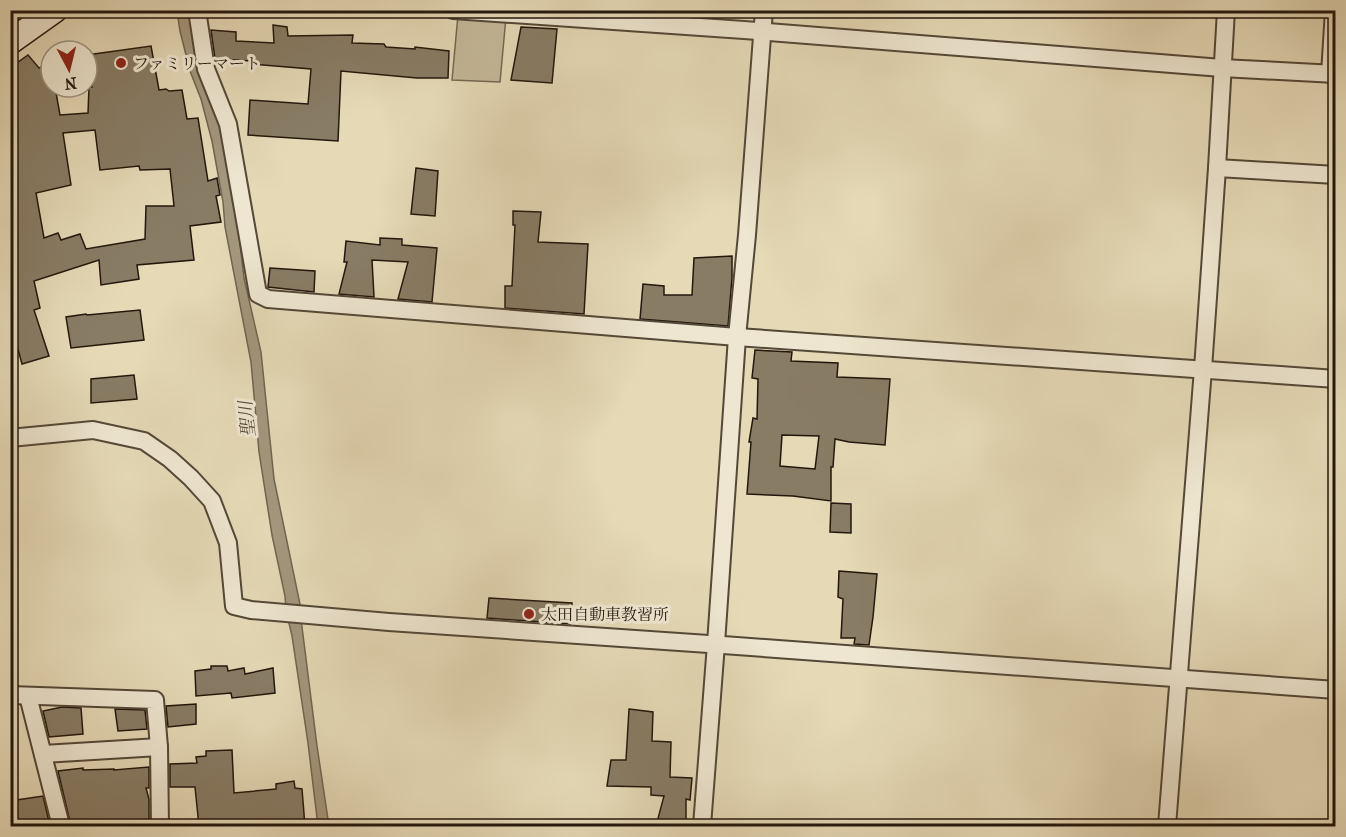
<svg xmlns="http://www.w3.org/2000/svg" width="1346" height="837" font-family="'IM FELL French Canon','Noto Serif JP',serif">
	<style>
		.green { fill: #c4b899; stroke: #746854; stroke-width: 1.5 }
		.water { fill: #a3977d; stroke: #706451; stroke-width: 1.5 }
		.building { fill: #887c65; stroke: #23170e; stroke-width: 1.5; fill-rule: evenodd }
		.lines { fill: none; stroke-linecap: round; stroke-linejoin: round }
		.minor-casing { stroke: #544838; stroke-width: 20 }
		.secondary-casing { stroke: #23170e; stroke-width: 27 }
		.minor { stroke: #eee6d0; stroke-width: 16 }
		.secondary { stroke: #eee6d0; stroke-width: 24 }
		.poi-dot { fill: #8f2418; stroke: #eee6d0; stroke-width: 2 }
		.labels { text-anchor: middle; stroke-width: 6; stroke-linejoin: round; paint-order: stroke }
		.poi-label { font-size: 16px; fill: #23170e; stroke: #eee6d0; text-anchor: start }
		.water-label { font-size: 18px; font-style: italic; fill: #564a3a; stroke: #eee6d0 }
	</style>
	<rect width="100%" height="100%" fill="#e5d9b6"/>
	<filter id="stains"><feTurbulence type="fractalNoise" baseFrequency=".00333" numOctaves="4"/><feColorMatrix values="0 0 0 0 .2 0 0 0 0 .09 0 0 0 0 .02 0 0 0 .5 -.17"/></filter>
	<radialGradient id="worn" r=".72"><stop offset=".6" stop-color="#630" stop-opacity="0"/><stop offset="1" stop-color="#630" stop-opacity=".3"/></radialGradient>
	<path class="green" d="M 458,15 L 506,17 L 500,82 L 452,80 Z"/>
	<g class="water">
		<path d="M 177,11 L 190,11 L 211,99 L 220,128 L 235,200 L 244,278 L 261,352 L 274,479 L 301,609 L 286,610 L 285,596 L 272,535 L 259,452 L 251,362 L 225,227 L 223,202 L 212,141 L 201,99 L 190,71 L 180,31 Z"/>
		<path d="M 285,619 L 301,619 L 317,746 L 329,826 L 318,826 L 308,743 L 292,636 L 289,623 Z"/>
	</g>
	<g class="building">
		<path d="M 273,25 L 287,27 L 288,36 L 353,35 L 352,43 L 384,44 L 386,47 L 415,49 L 415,47 L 449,51 L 448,78 L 417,78 L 341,71 L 338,141 L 248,135 L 250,100 L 308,104 L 311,69 L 251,64 L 252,61 L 215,59 L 211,30 L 236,32 L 236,41 L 274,43 Z"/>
		<path d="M 521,27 L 557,29 L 552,83 L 511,80 Z"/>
		<path d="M 151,46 L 159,90 L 166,89 L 169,91 L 182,90 L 187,119 L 198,118 L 208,181 L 217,178 L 220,195 L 216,196 L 221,222 L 190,226 L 194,260 L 137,265 L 139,279 L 101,285 L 99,260 L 34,281 L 40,308 L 34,310 L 49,356 L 22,364 L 10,320 L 10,68 L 28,55 L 39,68 L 51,64 L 51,87 L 55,87 L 60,115 L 88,113 L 89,87 L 92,87 L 87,71 L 87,55 ZM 95,130 L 100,170 L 139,166 L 140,170 L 170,169 L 174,206 L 146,206 L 145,239 L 86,249 L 80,234 L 61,240 L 58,233 L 44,238 L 36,193 L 71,185 L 63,133 Z"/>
		<path d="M 416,168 L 438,171 L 435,216 L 411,214 Z"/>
		<path d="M 513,211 L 541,212 L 538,242 L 588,244 L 584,314 L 505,308 L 505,286 L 512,286 L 515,225 L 513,225 Z"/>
		<path d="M 380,238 L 402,239 L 402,245 L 437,248 L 432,302 L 398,299 L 408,262 L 372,260 L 374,297 L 339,294 L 347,262 L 344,262 L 346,241 L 380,245 Z"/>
		<path d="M 732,256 L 732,278 L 728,326 L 640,319 L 643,284 L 664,286 L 664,295 L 692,295 L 694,258 Z"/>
		<path d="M 270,268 L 315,271 L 314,292 L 268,287 Z"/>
		<path d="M 140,310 L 144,340 L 71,348 L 66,317 L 86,314 L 87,315 Z"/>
		<path d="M 755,350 L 792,352 L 791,361 L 838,363 L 837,377 L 890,379 L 885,445 L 849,442 L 835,439 L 833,467 L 831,467 L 831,501 L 793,496 L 747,494 L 751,442 L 749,442 L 753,418 L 757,419 L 758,379 L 752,378 ZM 782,435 L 819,436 L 815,469 L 780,466 Z"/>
		<path d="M 134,375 L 137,399 L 91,403 L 91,379 Z"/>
		<path d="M 831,503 L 851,504 L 851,533 L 830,532 Z"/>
		<path d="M 839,571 L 877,574 L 873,617 L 869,645 L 854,644 L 855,638 L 841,638 L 843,599 L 838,597 Z"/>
		<path d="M 489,598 L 572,603 L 570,624 L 487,618 Z"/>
		<path d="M 211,666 L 227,666 L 228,671 L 244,668 L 245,674 L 273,668 L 275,693 L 232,698 L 231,693 L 196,696 L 195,671 L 211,669 Z"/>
		<path d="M 196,704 L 196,724 L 168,727 L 166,706 Z"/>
		<path d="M 62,707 L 81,708 L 83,734 L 49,737 L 43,711 Z"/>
		<path d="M 115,709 L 145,710 L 147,729 L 118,731 Z"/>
		<path d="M 629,709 L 653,712 L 652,741 L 671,742 L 670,777 L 692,778 L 690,800 L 686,799 L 686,826 L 656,826 L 664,796 L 651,795 L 651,787 L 607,786 L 611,760 L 626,760 Z"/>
		<path d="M 232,750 L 234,793 L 276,789 L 276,784 L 294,781 L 295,788 L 302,789 L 305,826 L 199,826 L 195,787 L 170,787 L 170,764 L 197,763 L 196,757 L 206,756 L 206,751 Z"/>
		<path d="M 149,767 L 149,788 L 146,788 L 149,799 L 149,821 L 144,826 L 71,826 L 58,771 L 83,768 L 83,770 L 114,769 L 114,770 Z"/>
		<path d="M 43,796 L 50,826 L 10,826 L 10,801 Z"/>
	</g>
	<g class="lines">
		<g class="minor-casing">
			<g id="minor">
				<path d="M 197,10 L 206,69 L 228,124 L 258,294 L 268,299 L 737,337 L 1336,379"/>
				<path d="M 453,10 L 744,30 L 1222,68 L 1336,74"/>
				<path d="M 1330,74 L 1334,10"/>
				<path d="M 1217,168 L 1336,175"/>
				<path d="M 10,438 L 93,430 L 144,441 L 170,459 L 191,478 L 212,501 L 228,543 L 234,606 L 251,610 L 389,622 L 723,645 L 1336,690"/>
				<path d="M 10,695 L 155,700 L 159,747 L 160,826"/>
				<path d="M 28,696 L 61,826"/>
				<path d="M 43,754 L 159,747"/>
				<path d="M 702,826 L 716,644 L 737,337 L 747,235 L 764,10"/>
				<path d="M 1167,826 L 1203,369 L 1217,168 L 1226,10"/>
			</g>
		</g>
		<g class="secondary-casing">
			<path id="secondary" d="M 10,42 L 55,10"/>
		</g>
		<use href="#minor" class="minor"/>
		<use href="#secondary" class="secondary"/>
	</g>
	<g class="poi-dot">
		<circle cx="121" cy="63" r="6"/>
		<circle cx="529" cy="614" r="6"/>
	</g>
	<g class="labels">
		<g class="poi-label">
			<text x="133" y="69">ファミリーマート</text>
			<text x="541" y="620">太田自動車教習所</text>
		</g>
		<g class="water-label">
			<text transform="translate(247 419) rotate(-96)" y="6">聖川</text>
		</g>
	</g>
	<rect width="1346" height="837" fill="none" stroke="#e5d9b6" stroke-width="36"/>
	<rect x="12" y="12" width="1322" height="813" fill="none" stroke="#23170e" stroke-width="3"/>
	<rect x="18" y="18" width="1310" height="801" fill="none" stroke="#23170e" stroke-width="1.5"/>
	<g transform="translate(69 69) rotate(173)"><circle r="28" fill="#eee6d0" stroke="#9d9382" stroke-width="1.5"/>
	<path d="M0-4.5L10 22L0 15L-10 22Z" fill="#8f2418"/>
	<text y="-9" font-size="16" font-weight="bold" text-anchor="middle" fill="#23170e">N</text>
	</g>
	<rect width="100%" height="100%" filter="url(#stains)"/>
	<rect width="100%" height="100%" fill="url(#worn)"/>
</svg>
